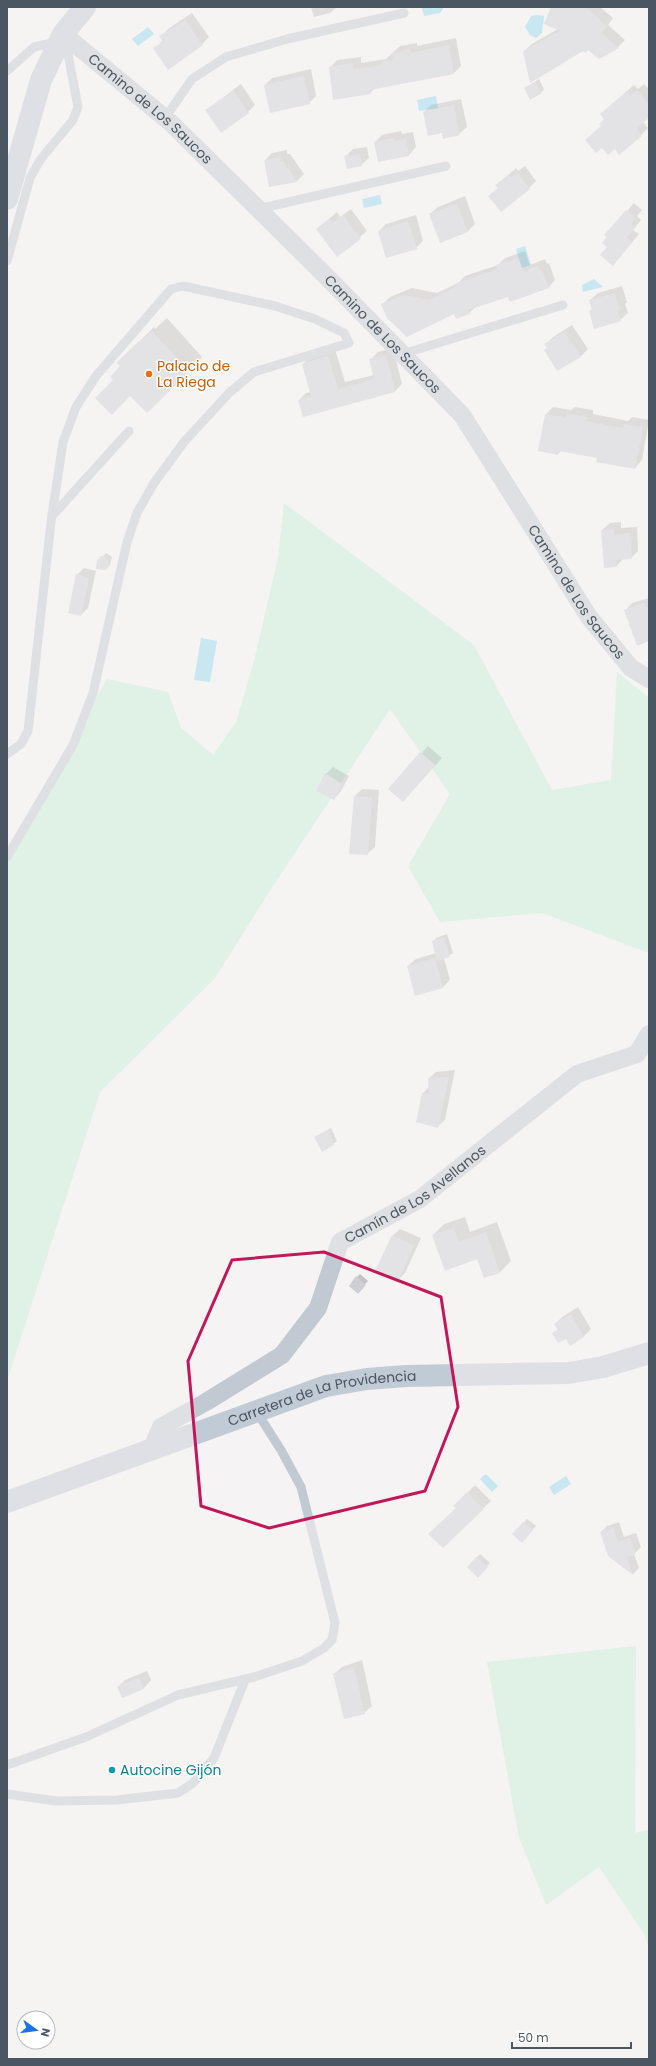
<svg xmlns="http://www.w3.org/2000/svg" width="656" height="2066" font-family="Poppins,sans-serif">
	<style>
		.green { fill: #c3f1d5 }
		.water { fill: #90daee }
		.shadow { fill: #0003 }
		.building { fill: #cdcfd5 }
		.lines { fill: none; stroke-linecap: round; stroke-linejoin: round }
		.lane { stroke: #c1cad2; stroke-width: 9 }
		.street { stroke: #c1cad2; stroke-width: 18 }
		.secondary { stroke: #c1cbd6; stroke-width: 22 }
		.marked { fill: none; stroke: #c2185b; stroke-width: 3; stroke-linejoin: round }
		.food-dot { fill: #e8710a; stroke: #fff; stroke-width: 1.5 }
		.culture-dot { fill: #0f9aa8; stroke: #fff; stroke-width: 1.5 }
		.labels { text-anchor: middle; stroke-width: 3; stroke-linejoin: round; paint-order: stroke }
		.street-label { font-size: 14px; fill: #4a5661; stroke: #fff }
		.food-label { font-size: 14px; fill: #c56008; stroke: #fff; text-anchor: start }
		.culture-label { font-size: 14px; fill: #0d838f; stroke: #fff; text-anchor: start }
	</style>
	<rect width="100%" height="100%" fill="#f5f3f3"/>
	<g class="green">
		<path d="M 284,503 L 474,645 L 552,790 L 611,780 L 617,672 L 649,698 L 649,953 L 542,913 L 440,922 L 408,866 L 450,794 L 390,709 L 271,889 L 215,978 L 100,1092 L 7,1381 L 7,857 L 107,679 L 168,692 L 181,728 L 213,755 L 236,722 L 254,661 L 278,558 Z"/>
		<path d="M 636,1646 L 635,1833 L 649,1830 L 649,1948 L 644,1934 L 599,1867 L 546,1905 L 519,1838 L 487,1662 Z"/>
	</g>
	<g class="water">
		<path d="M 425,7 L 442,7 L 443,9 L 440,13 L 424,16 L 422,8 Z"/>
		<path d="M 537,15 L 544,16 L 542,33 L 536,38 L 530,35 L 525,27 L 531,16 Z"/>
		<path d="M 148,27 L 154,34 L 138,46 L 132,39 Z"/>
		<path d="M 436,96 L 438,108 L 419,111 L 417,100 Z"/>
		<path d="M 380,195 L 382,204 L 364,208 L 362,199 Z"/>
		<path d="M 525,246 L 531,265 L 522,268 L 516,249 Z"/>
		<path d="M 594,279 L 603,287 L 583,292 L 582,285 Z"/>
		<path d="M 201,638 L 217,641 L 210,682 L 194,680 Z"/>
		<path d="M 486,1474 L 498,1486 L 492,1492 L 480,1479 Z"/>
		<path d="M 566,1476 L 571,1484 L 554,1495 L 549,1487 Z"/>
	</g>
	<g class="shadow">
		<path d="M 311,7 L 337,7 L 330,13 L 314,17 Z"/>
		<path d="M 552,7 L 600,7 L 613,18 L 608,25 L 625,40 L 618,47 L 599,58 L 588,49 L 524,51 L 532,44 L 558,29 Z"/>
		<path d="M 192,13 L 209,37 L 202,44 L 155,49 L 163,40 L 161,37 L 168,29 Z"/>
		<path d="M 456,38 L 461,66 L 454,73 L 375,88 L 370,93 L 330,68 L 337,60 L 361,57 L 361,63 L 386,59 L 400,46 L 417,43 L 417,46 Z"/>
		<path d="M 311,69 L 316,96 L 309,103 L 265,85 L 272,78 Z"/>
		<path d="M 539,79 L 544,89 L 541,93 L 525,88 Z"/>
		<path d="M 241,84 L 255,105 L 248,112 L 207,110 Z"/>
		<path d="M 644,84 L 649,89 L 649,117 L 643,122 L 648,128 L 641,135 L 602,126 L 609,107 L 634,85 L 638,89 Z"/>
		<path d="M 461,99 L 467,127 L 459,134 L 443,132 L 424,112 L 431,105 Z"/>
		<path d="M 401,131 L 402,134 L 413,132 L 416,147 L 409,155 L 379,160 L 375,142 L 382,135 Z"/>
		<path d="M 367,147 L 369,158 L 361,165 L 345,157 L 353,149 Z"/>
		<path d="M 287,150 L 287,154 L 290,154 L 304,174 L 297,181 L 270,186 L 265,160 L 272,153 Z"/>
		<path d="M 525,166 L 536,181 L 529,188 L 499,188 L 497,185 L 516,168 L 518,171 Z"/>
		<path d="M 465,196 L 475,224 L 468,231 L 441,241 L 430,214 L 438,207 Z"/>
		<path d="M 634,203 L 642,210 L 637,216 L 641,220 L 633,230 L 639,234 L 620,257 L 608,246 L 608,237 L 606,235 Z"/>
		<path d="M 351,209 L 367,231 L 337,256 L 317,229 L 337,212 L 340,217 Z"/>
		<path d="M 416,215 L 423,241 L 416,248 L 379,231 L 386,224 Z"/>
		<path d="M 525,251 L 530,265 L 545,259 L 547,264 L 549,263 L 555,280 L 548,288 L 508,295 L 477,306 L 469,313 L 383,304 L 390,297 L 412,288 L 437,293 L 458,283 L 465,276 L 498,265 L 505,258 Z"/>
		<path d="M 622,286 L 627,302 L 625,304 L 628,313 L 620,320 L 590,311 L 593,308 L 590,300 L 598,293 Z"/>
		<path d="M 167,318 L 202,357 L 147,412 L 114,380 L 121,366 L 118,363 L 154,327 L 155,329 Z"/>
		<path d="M 572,325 L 588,349 L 581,356 L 557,370 L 546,344 L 553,337 Z"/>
		<path d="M 393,348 L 402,384 L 395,391 L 304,416 L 299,400 L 306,393 L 311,392 L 303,364 L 310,357 L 335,349 L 345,382 L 374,375 L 370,360 L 378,352 Z"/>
		<path d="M 553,407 L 571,410 L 575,407 L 593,410 L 593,414 L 628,421 L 632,417 L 649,420 L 642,460 L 635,468 L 598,457 L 562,450 L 558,454 L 540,450 L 546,414 Z"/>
		<path d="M 621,522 L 621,528 L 637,527 L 638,551 L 631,558 L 623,559 L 616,566 L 602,530 L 610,523 Z"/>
		<path d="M 106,553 L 112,557 L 110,565 L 107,568 L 98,561 Z"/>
		<path d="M 84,568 L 96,571 L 88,608 L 81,615 L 77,575 Z"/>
		<path d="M 649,598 L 649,640 L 625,611 L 632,603 Z"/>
		<path d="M 428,746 L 442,758 L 403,801 L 390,789 Z"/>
		<path d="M 333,767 L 349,776 L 341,791 L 334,799 L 326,774 Z"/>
		<path d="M 362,789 L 379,790 L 375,847 L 367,854 L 355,796 Z"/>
		<path d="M 447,934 L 453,953 L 444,958 L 450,980 L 443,987 L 408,966 L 416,959 L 436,953 L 433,942 L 436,938 Z"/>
		<path d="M 455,1070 L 445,1120 L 438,1126 L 418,1121 L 423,1093 L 429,1087 L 429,1078 L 436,1072 Z"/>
		<path d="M 331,1128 L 337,1141 L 322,1150 L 315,1137 Z"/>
		<path d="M 465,1217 L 470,1232 L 497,1222 L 511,1261 L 500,1272 L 484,1277 L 477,1257 L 433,1235 L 444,1224 Z"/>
		<path d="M 400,1229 L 421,1238 L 405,1273 L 398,1280 L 392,1236 Z"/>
		<path d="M 360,1274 L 368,1281 L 361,1289 L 357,1277 Z"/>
		<path d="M 578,1307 L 591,1329 L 584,1336 L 570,1344 L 566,1338 L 554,1333 L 558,1329 L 555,1324 L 562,1317 Z"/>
		<path d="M 475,1485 L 491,1501 L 443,1546 L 457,1508 L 455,1506 Z"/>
		<path d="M 527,1519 L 536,1526 L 525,1539 L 514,1534 Z"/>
		<path d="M 619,1522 L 624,1537 L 636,1533 L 641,1547 L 634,1554 L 639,1568 L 633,1574 L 609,1556 L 601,1532 L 607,1526 Z"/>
		<path d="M 480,1554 L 490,1563 L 478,1576 L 468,1567 Z"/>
		<path d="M 362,1660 L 372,1706 L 364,1713 L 334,1674 L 342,1667 Z"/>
		<path d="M 147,1671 L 151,1680 L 144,1688 L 122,1697 L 118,1687 L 125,1680 Z"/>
	</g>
	<g class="building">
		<path d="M 551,7 L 585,7 L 607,26 L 601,33 L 619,48 L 599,59 L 588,50 L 586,53 L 583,51 L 530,83 L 523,51 L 560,31 L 544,24 Z"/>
		<path d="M 185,20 L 203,45 L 168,70 L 153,48 L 163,42 L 159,36 Z"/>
		<path d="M 449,45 L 454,74 L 370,90 L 371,94 L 333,100 L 329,67 L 354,63 L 354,69 L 383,65 L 382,62 L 393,59 L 392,53 L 410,49 L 410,53 Z"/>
		<path d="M 304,76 L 310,104 L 270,113 L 264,85 Z"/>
		<path d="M 535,82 L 542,93 L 530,100 L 524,88 Z"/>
		<path d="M 637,90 L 649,105 L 649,118 L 636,129 L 642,136 L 619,155 L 615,149 L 608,155 L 602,148 L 596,153 L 585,140 L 601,126 L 599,124 L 604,119 L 600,114 L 627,91 L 630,96 Z"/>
		<path d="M 233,91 L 249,113 L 221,133 L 205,110 Z"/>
		<path d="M 454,105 L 460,135 L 443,139 L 442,133 L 428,136 L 423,112 Z"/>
		<path d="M 394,138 L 395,141 L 406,138 L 409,156 L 378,162 L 374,142 Z"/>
		<path d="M 360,154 L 362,166 L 347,169 L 344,156 Z"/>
		<path d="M 280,157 L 280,161 L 283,161 L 297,182 L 269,187 L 264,160 Z"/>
		<path d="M 517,172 L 530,189 L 501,212 L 488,196 L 498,188 L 495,185 L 508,175 L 510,178 Z"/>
		<path d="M 457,203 L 468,232 L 440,243 L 429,214 Z"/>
		<path d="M 626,210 L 636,218 L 631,224 L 635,228 L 627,237 L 632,242 L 613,266 L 600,255 L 607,247 L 602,243 L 607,237 L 604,235 Z"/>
		<path d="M 343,215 L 361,239 L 337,257 L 316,229 L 329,219 L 333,223 Z"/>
		<path d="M 408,221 L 417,249 L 386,258 L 378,231 Z"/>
		<path d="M 518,258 L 523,271 L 538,266 L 540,271 L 542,270 L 549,288 L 510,302 L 508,297 L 468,310 L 470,314 L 456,319 L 454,314 L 407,337 L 387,318 L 381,304 L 404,295 L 429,300 L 457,286 L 457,283 L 498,269 L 496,265 Z"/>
		<path d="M 615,293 L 620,310 L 618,311 L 621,321 L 594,329 L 589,311 L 592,310 L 589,300 Z"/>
		<path d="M 152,331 L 189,372 L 147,413 L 130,396 L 112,415 L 95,398 L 113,380 L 110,377 L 120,366 L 116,363 L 139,341 L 140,342 Z"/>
		<path d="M 564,332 L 581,357 L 557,371 L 544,350 L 547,348 L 544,344 Z"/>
		<path d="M 386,355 L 395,392 L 303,417 L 298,400 L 311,396 L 302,364 L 328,356 L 338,389 L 374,379 L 369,359 Z"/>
		<path d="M 545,414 L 566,418 L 567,414 L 587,417 L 586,421 L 623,428 L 624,424 L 643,427 L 635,469 L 596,462 L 597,458 L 559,451 L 558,455 L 538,451 Z"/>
		<path d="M 614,529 L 614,535 L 630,533 L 632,559 L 616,560 L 617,567 L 604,568 L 601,530 Z"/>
		<path d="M 101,556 L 107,558 L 109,561 L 109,567 L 105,570 L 96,569 L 97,560 Z"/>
		<path d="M 76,574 L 89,578 L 81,616 L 68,613 Z"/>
		<path d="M 644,603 L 646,608 L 649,606 L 649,641 L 637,646 L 624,610 Z"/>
		<path d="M 420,752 L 435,765 L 403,802 L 388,789 Z"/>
		<path d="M 325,773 L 342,784 L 334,800 L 316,791 Z"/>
		<path d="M 354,796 L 372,797 L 368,855 L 349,854 Z"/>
		<path d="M 444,937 L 450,957 L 437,961 L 432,941 Z"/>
		<path d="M 435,958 L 443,988 L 415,996 L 407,966 Z"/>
		<path d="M 449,1077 L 438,1128 L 416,1122 L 422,1093 L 429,1094 L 428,1078 Z"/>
		<path d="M 328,1130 L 334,1145 L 322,1152 L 314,1137 Z"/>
		<path d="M 454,1228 L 459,1242 L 486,1232 L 500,1273 L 484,1278 L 477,1259 L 445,1271 L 432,1235 Z"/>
		<path d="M 392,1235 L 414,1246 L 398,1281 L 375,1271 Z"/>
		<path d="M 356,1276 L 366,1285 L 358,1294 L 349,1286 Z"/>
		<path d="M 571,1314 L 584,1337 L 570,1346 L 566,1339 L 558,1343 L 552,1333 L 558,1330 L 554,1324 Z"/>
		<path d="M 467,1492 L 484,1509 L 443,1548 L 428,1534 L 456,1508 L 453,1506 Z"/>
		<path d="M 523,1522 L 533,1530 L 522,1543 L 512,1534 Z"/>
		<path d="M 613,1528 L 618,1542 L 630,1538 L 636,1554 L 627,1557 L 633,1575 L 608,1556 L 600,1532 Z"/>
		<path d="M 476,1557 L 488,1567 L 478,1578 L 467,1567 Z"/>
		<path d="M 354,1667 L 365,1714 L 344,1719 L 333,1674 Z"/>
		<path d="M 139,1677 L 144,1689 L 122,1698 L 117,1687 Z"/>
	</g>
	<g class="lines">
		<g class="lane">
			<path d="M 7,71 L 34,47 L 56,42"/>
			<path d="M 165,118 L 192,79 L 226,57 L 287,39 L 404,13"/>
			<path d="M 258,209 L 446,166"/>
			<path d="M 7,261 L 30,178 L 40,160 L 73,120 L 78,107 L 68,54 L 72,41"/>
			<path d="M 402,354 L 563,305"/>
			<path d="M 53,515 L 129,431"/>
			<path d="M 7,754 L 21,744 L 28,731 L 51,522 L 63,442 L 76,407 L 96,376 L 171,289 L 183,286 L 275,306 L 315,319 L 344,333 L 349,343 L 254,372 L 229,393 L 184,442 L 154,483 L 137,513 L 127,542 L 93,693 L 73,745 L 7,857"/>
			<path d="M 7,1765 L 86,1737 L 178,1695 L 254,1677 L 302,1661 L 324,1648 L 332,1640 L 335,1623 L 301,1487 L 281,1450 L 256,1411"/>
			<path d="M 7,1794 L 56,1801 L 117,1800 L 178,1793 L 193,1783 L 214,1758 L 245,1680"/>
		</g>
		<g class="street">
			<path id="s1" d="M 63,34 L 171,123 L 321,271 L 462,415 L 589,617 L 631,668 L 649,679"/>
			<path id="s2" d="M 151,1450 L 161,1427 L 206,1402 L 282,1355 L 318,1308 L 340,1242 L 420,1199 L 577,1074 L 637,1054 L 649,1034"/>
		</g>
		<g class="secondary">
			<path d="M 7,199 L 41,80 L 63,34 L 85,7"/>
			<path id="s3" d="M 7,1502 L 326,1386 L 367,1379 L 406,1376 L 569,1373 L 603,1367 L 649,1353"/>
		</g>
	</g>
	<path d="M0 0H656V2066H0ZM 324,1252 L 441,1297 L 458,1407 L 425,1491 L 269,1528 L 201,1506 L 188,1361 L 232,1260 Z" fill="#f5f3f3" fill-opacity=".55" fill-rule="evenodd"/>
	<path class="marked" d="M 324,1252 L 441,1297 L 458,1407 L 425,1491 L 269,1528 L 201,1506 L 188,1361 L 232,1260 Z"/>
	<circle class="food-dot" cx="149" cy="374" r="4"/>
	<circle class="culture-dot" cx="112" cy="1770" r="4"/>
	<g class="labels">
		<g class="street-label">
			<text dy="5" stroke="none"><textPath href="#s1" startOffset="115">Camino de Los Saucos</textPath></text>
			<text dy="5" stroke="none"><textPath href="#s1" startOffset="439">Camino de Los Saucos</textPath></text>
			<text dy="5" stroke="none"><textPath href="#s1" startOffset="763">Camino de Los Saucos</textPath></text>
			<text dy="5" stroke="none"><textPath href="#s2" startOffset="384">Camín de Los Avellanos</textPath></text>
			<text dy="5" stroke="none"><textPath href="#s3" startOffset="333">Carretera de La Providencia</textPath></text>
		</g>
		<g class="food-label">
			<text x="157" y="371">Palacio de<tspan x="157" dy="16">La Riega</tspan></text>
		</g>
		<g class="culture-label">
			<text x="120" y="1775">Autocine Gijón</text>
		</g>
	</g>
	<rect width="656" height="2066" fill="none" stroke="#4a5661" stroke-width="16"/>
	<g transform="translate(36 2030) rotate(104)"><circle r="19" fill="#ffffff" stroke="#b7bbc0"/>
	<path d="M0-3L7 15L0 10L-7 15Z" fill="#1a73e8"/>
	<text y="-6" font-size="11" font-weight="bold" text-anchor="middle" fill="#4a5661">N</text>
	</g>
	<path d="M512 2042v6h119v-6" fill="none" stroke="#4a5661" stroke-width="2"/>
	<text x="518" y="2042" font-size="12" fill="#4a5661" stroke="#ffffff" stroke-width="3" paint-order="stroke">50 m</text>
</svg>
